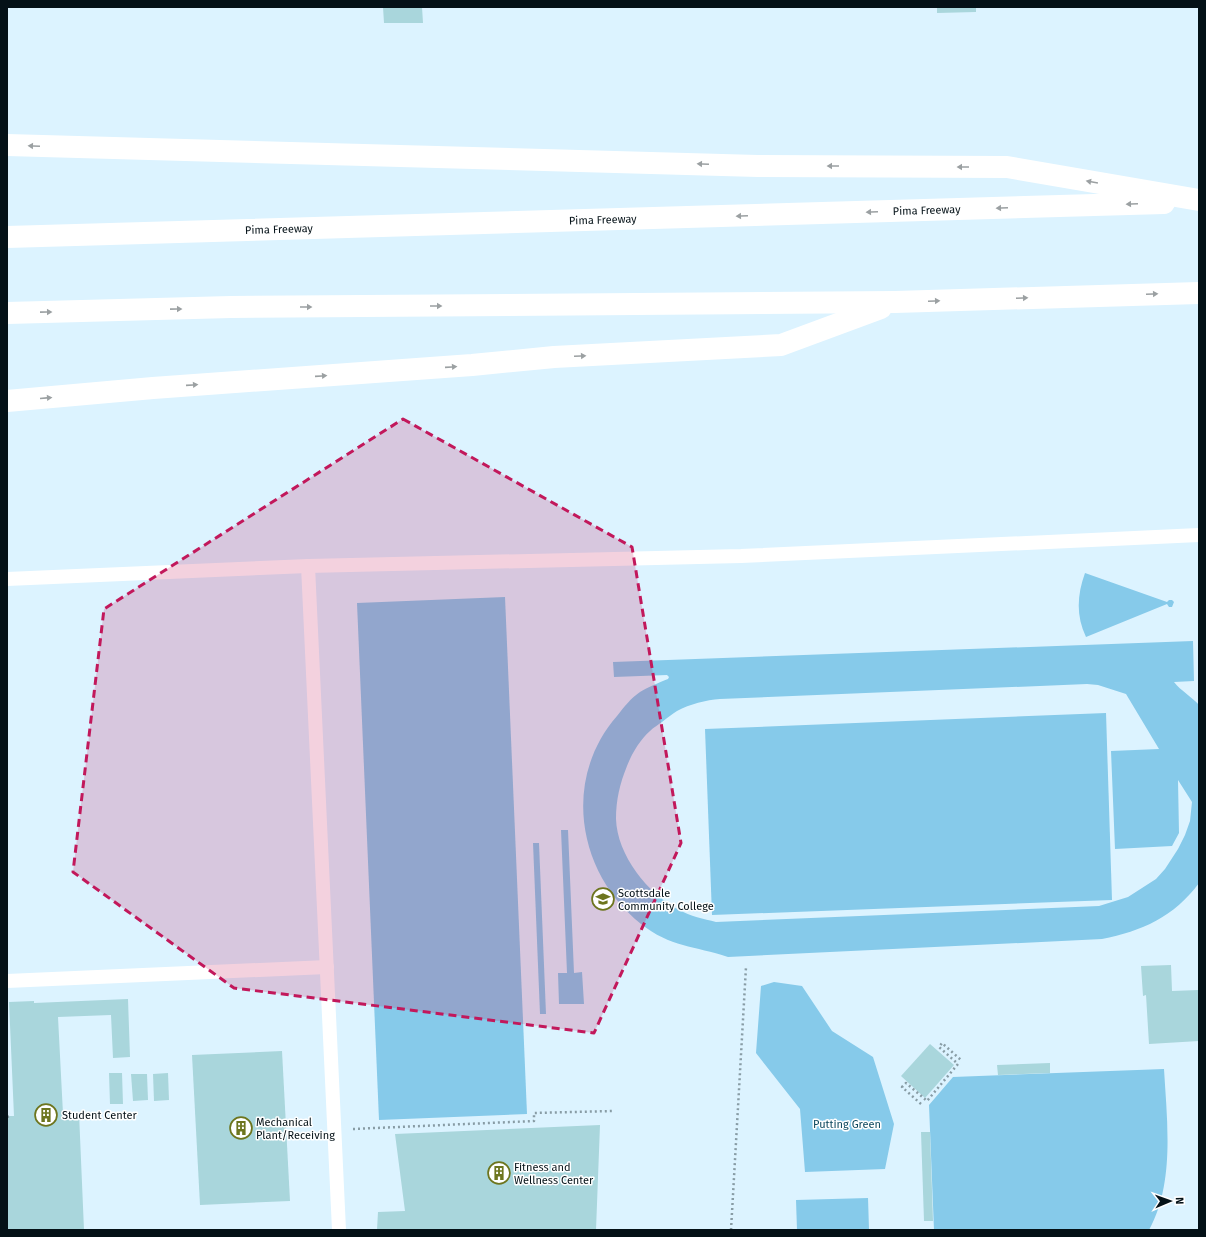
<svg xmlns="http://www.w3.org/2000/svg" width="1206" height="1237" font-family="'Fira Sans',sans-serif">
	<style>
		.green { fill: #86caea; fill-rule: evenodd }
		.building { fill: #a9d6dc }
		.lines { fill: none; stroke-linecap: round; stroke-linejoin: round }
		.path { stroke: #889ca5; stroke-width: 2.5; stroke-dasharray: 2 3; stroke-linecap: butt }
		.service { stroke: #fff; stroke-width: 14 }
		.motorway { stroke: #fff; stroke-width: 22 }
		.oneway { fill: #9ba0a2 }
		.marked { fill: #c2185b; fill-opacity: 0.2; stroke: #c2185b; stroke-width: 3; stroke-dasharray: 8 5; stroke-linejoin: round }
		.labels { text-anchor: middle; stroke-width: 3; stroke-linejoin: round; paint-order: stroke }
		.street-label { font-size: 11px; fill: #041117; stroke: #fff }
		.poi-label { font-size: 11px; fill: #041117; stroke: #fff; text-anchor: start }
		.park-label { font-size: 11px; fill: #0c485e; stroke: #fff }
	</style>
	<rect width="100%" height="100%" fill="#dcf3ff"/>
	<g class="green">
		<path d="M 1085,573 L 1167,602 L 1169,600 L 1172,600 L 1174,602 L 1172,607 L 1169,607 L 1167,604 L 1086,637 C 1076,616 1077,595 1085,573 Z"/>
		<path d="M 505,597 L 527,1114 L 379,1120 L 357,603 Z"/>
		<path d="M 1193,641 L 1194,681 L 1174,682 C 1181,691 1191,696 1199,705 L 1199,883 C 1174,917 1142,931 1102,939 L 728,957 C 695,946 670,947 641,924 C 577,873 562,779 617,716 C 624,707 631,698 640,692 C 646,688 660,682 668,679 L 669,677 L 667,675 L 614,677 L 613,662 ZM 1087,684 L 1098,685 L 1126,694 L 1159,749 L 1111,751 L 1115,849 L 1172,846 L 1179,833 L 1178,780 L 1192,802 L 1190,821 L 1185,835 L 1178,849 L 1165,869 L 1156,879 L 1128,897 L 1099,906 L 716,922 C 704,919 690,916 679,910 C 648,894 617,855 616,819 C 616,800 620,783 627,766 C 632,753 640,740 650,731 C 654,727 658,725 662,722 C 667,718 672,714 677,711 C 690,704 706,700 720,699 Z"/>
		<path d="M 1106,713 L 1112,900 L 712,915 L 705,729 Z"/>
		<path d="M 561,830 L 568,830 L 574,973 L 582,972 L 584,1004 L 559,1004 L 558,973 L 567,973 Z"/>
		<path d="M 533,843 L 539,843 L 546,1014 L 540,1014 Z"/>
		<path d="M 774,982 L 802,986 L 832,1031 L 873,1057 L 894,1124 L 885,1169 L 805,1172 L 800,1109 L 756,1053 L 761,986 Z"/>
		<path d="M 1164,1069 C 1167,1121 1175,1183 1149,1230 L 934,1230 L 929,1105 L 953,1077 Z"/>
		<path d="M 868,1198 L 869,1230 L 797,1230 L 796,1200 Z"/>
	</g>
	<g class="building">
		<path d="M 383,7 L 422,7 L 423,23 L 384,23 Z"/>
		<path d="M 937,7 L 976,7 L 976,12 L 937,13 Z"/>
		<path d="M 1171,965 L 1172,991 L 1199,990 L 1199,1041 L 1149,1044 L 1146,995 L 1143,996 L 1141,966 Z"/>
		<path d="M 128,999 L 130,1057 L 113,1058 L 111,1015 L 58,1017 L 63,1114 L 79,1113 L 84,1230 L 7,1230 L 7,1116 L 14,1116 L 9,1002 L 34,1001 L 34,1003 Z"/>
		<path d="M 930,1044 L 954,1065 L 925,1098 L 901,1076 Z"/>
		<path d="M 282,1051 L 290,1201 L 200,1205 L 192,1055 Z"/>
		<path d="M 1050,1063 L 1050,1073 L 998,1075 L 997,1065 Z"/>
		<path d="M 109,1073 L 122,1073 L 123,1104 L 110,1104 Z"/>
		<path d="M 168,1073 L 169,1100 L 154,1101 L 153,1074 Z"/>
		<path d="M 131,1074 L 147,1074 L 148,1100 L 133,1101 Z"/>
		<path d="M 600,1125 L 596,1230 L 377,1230 L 378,1212 L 405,1211 L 395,1134 Z"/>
		<path d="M 921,1132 L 930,1132 L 933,1221 L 924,1221 Z"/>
	</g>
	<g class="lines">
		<g class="path">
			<path d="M 921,1104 L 902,1087 L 906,1083 L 927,1101 L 958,1064 L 939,1047 L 942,1043 L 961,1060"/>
			<path d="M 7,1117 L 11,1116"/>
			<path d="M 353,1129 L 534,1121 L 534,1113 L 612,1111"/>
			<path d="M 731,1230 L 746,967"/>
		</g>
		<g class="service">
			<path d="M 308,566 L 339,1230"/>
			<path d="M 7,579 L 308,566 L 741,556 L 1199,535"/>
			<path d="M 7,981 L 327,967"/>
		</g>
		<g class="motorway">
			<path d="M 7,145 L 758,166 L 1007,167 L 1199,200"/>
			<path id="s1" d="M 7,237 L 1164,203"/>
			<path d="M 7,313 L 231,307 L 895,302 L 1199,293"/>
			<path d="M 7,401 L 153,388 L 472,365 L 554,357 L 781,345 L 881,308"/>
		</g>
	</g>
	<defs><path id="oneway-solid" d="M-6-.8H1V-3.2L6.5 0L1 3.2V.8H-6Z"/></defs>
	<g class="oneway">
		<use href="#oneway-solid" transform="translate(34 146) rotate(-178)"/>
		<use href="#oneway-solid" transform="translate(703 164) rotate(-178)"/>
		<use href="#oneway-solid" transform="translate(833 166) rotate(-180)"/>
		<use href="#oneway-solid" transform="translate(963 167) rotate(-180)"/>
		<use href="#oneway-solid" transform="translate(1092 182) rotate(-170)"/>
		<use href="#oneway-solid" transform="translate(1132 204) rotate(178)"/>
		<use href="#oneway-solid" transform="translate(1002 208) rotate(178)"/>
		<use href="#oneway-solid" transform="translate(872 212) rotate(178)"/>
		<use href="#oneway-solid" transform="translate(742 216) rotate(178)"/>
		<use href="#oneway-solid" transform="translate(1152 294) rotate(-2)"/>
		<use href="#oneway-solid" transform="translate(1022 298) rotate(-2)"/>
		<use href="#oneway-solid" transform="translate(934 301) rotate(-2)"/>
		<use href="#oneway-solid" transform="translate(436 306)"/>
		<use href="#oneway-solid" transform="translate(306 307)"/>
		<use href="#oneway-solid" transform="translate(176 309) rotate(-1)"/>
		<use href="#oneway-solid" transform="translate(46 312) rotate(-1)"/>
		<use href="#oneway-solid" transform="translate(580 356) rotate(-3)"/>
		<use href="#oneway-solid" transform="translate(451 367) rotate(-4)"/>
		<use href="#oneway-solid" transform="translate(321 376) rotate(-4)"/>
		<use href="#oneway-solid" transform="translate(192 385) rotate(-4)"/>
		<use href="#oneway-solid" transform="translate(46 398) rotate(-5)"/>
	</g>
	<path class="marked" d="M 403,419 L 632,547 L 681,843 L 594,1033 L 234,988 L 73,872 L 104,609 Z"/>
	<defs>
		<g id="university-ring" transform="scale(1.15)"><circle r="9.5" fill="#fff" stroke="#6d751e" stroke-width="1.5"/><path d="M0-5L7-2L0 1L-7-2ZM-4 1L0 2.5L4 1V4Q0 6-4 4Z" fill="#6d751e"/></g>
		<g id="building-ring" transform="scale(1.15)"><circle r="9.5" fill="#fff" stroke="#6d751e" stroke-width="1.5"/><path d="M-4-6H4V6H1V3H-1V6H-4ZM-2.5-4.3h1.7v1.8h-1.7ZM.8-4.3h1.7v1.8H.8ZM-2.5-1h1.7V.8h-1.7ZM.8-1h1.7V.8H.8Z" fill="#6d751e"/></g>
	</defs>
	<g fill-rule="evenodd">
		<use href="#university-ring" x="603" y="899"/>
		<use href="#building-ring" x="46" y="1115"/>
		<use href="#building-ring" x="241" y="1128"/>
		<use href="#building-ring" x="499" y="1173"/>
	</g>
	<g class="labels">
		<g class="street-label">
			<text dy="4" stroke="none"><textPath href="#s1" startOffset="920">Pima Freeway</textPath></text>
			<text dy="4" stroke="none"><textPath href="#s1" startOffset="596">Pima Freeway</textPath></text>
			<text dy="4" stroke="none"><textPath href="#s1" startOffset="272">Pima Freeway</textPath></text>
		</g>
		<g class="poi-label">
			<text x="618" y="897">Scottsdale<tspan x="618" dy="13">Community College</tspan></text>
			<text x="62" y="1119">Student Center</text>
			<text x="256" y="1126">Mechanical<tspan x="256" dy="13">Plant/Receiving</tspan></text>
			<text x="514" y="1171">Fitness and<tspan x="514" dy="13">Wellness Center</tspan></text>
		</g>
		<g class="park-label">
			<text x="847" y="1128">Putting Green</text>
		</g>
	</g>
	<rect width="1206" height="1237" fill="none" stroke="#041117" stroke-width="16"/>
	<g transform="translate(1170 1201) rotate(88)" stroke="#ffffff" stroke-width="3" paint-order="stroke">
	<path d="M0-3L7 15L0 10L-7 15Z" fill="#041117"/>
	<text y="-6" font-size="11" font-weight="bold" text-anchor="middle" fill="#041117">N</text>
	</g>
</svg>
